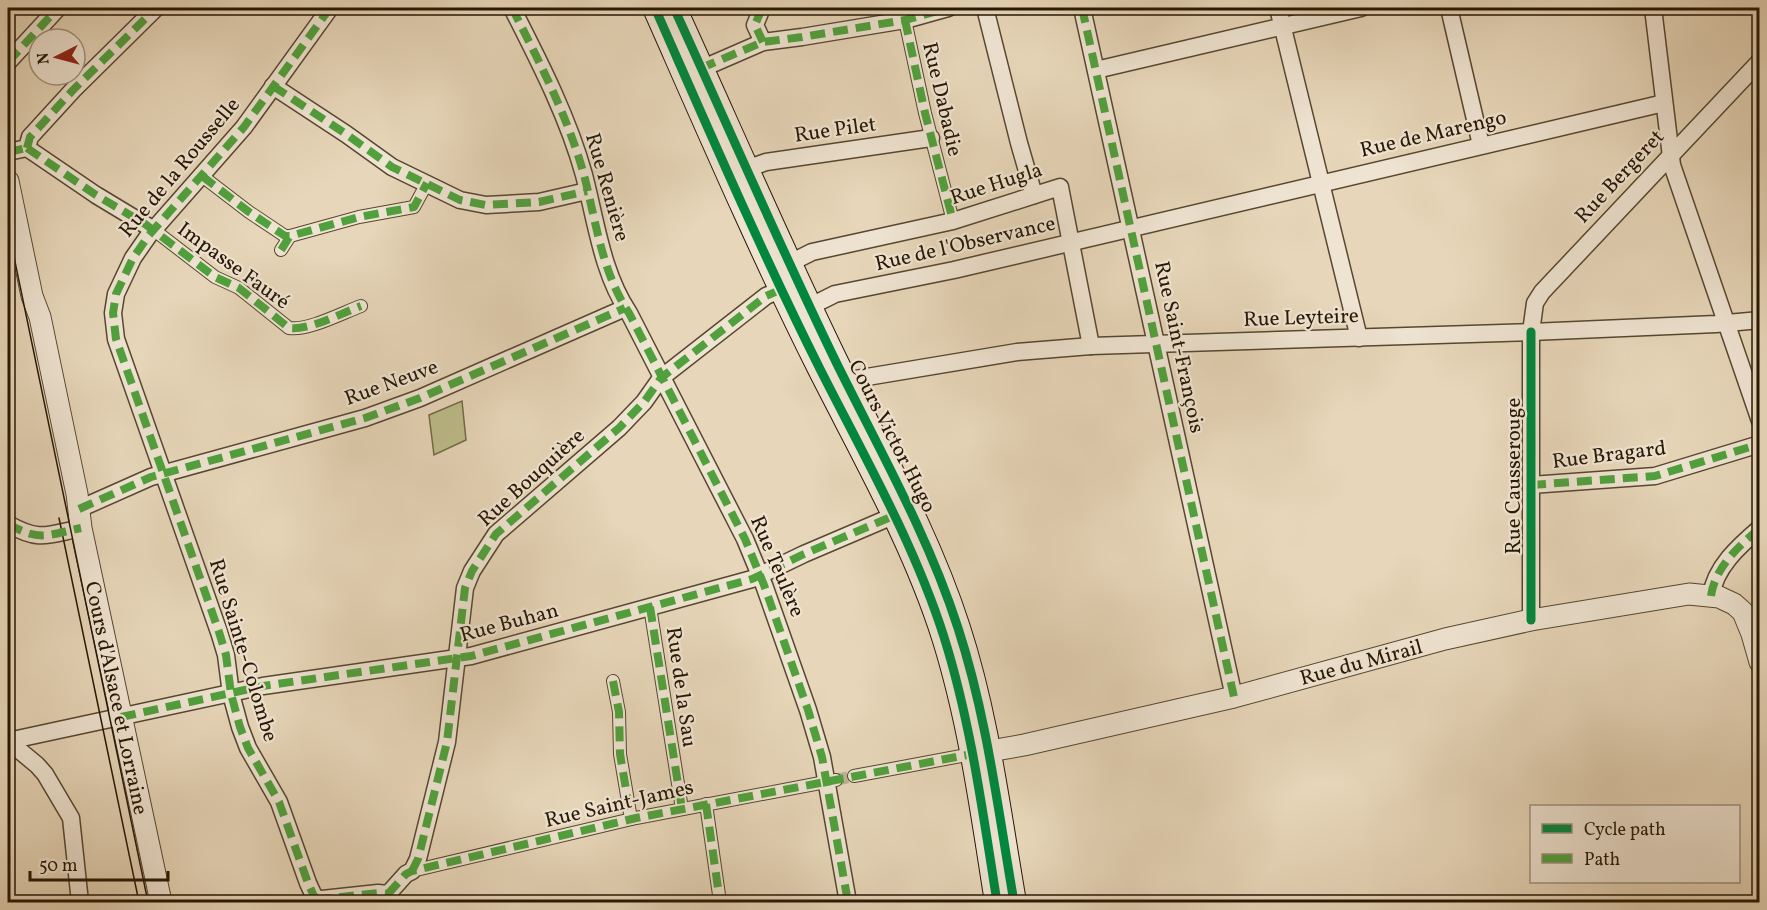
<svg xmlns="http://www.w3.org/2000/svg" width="1767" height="910" font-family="Vollkorn,serif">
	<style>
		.green { fill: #bdbc8a; stroke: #726a46; stroke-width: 1.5 }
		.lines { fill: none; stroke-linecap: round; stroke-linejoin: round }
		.pedestrian-tunnel { stroke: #c0b095; stroke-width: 12; stroke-dasharray: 12 6; stroke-linecap: butt }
		.pedestrian-casing { stroke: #564730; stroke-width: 14 }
		.minor-casing { stroke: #564730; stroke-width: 19 }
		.tertiary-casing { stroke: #564730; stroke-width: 23 }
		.secondary-casing { stroke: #261703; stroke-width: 26 }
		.pedestrian { stroke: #efe4d2; stroke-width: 12 }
		.minor { stroke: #efe4d2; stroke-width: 16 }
		.tertiary { stroke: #efe4d2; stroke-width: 21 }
		.secondary { stroke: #efe4d2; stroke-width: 24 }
		.tram { stroke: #261703; stroke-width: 1.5 }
		.quiet { stroke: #50a13d; stroke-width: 8; stroke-dasharray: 15 8; stroke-linecap: butt }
		.cycleway-casing { stroke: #efe4d2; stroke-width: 13 }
		.cycleway { stroke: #00873e; stroke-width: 9 }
		.labels { text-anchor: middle; stroke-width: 4.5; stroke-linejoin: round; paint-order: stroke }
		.street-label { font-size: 21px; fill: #261703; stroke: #efe4d2 }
	</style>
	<rect width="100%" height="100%" fill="#e7d6b9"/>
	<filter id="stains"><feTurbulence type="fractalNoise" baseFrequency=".00333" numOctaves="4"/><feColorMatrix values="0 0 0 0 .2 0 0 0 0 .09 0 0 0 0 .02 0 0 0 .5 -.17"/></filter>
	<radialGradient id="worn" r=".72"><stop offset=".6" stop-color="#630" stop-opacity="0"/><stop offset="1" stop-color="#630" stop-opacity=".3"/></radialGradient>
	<path class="green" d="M 462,401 L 466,440 L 434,455 L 429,415 Z"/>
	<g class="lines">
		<path class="pedestrian-tunnel" d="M 836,780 L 854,776"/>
		<g class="pedestrian-casing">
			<g id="pedestrian">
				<path d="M 905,20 L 925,113 L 953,221"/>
				<path d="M 202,176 L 249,212 L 285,236 L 290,236 L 359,217 L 414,207 L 427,183"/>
				<path d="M 154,230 L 215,277 L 239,288 L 289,328 C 308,331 342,313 361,306"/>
				<path d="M 281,250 L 290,236"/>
				<path d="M 650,607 L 682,809"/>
				<path d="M 613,681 L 619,712 L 620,754 L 631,819"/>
				<path d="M 854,776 L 972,754"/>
				<path d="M 706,804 L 720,902"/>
				<path d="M 412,871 L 636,818 L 836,780"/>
			</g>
		</g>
		<g class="minor-casing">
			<g id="minor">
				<path d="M 512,8 C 539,61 568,117 584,175 C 596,221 602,273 629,313 L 745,539 L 764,585 L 808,710 L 822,757 L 848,902"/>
				<path d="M 762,8 L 755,25 L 763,42"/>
				<path d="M 985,8 L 1019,143 L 1034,195"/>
				<path d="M 1082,8 L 1234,697"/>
				<path d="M 1278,8 L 1359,338"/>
				<path d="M 1449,8 L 1481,145"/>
				<path d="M 1653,8 L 1672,165 L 1760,421"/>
				<path d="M 8,62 L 58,8"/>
				<path d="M 1096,70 L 1361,8"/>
				<path d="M 694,72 L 763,42 L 802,37 L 905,20 L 948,8"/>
				<path d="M 273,86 L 346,134 L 392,167 L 460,200 L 486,205 L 539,202 L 587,191"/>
				<path d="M 27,148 L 30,137 L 73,90 L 156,8"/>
				<path d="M 27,148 L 96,195 L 154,230"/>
				<path d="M 8,152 L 27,148"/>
				<path d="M 746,169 L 766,162 L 931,138"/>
				<path d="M 790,263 L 812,252 L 953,221 L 1060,187 L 1091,346"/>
				<path d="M 811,306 L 835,294 L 954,270 L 1664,103"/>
				<path d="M 837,382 L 1017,352 L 1091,346 L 1531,332 L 1716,324 L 1760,320"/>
				<path d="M 1531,485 L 1655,476 L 1760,444"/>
				<path d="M 79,509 L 151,477 L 365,418 L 420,398 L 625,308"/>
				<path d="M 8,524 C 40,542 47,535 81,528"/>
				<path d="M 1711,596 C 1715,567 1739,546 1760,528"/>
				<path d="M 1531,620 L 1531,332 L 1535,303 L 1542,292 L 1760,61"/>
				<path d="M 8,741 L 263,686 L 471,656 L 752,579 L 804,554 L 893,516 L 899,506"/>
				<path d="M 8,741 L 37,765 L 45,774 L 71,818 L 80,902"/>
				<path d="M 388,894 L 406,874 L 412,871 L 418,859 L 447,742 L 465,588 L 472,571 L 496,534 L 619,428 L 644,402 L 661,378 L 766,296 L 782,289"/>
				<path d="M 318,901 L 313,894 L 308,883 L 279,802 L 248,748 L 240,727 L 231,694 L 226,655 L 219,632 L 116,339 L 113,313 L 116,294 L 133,258 L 149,235 L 244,127 L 330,8"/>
				<path d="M 317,902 L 322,899 L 378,893 L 388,894 L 393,902"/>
			</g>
		</g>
		<g class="tertiary-casing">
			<g id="tertiary">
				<path d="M 8,181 L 32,296 L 40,317 L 77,494 L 81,528 L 161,902"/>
				<path d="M 990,751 L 1024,745 L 1234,697 L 1445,639 L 1531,620 L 1689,594 L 1719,597 L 1734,604 L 1743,612 L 1752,634 L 1760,662"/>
			</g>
		</g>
		<g class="secondary-casing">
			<g id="secondary">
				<path d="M 655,8 C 708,128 761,251 820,369 C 864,456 914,543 944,637 C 971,723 983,814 997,902"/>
				<path d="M 674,8 C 728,126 780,247 837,364 C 880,451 928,535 958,628 C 987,717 998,810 1014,902"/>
			</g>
		</g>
		<use href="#pedestrian" class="pedestrian"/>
		<use href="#minor" class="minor"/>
		<use href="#tertiary" class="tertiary"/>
		<use href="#secondary" class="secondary"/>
		<g class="tram">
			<path d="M 8,228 L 148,902"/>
			<path d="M 59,518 L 139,902"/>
		</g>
		<g class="quiet">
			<path d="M 512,8 C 539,61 568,117 584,175 C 596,221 602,273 629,313 L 745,539 L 764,585 L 808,710 L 822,757 L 848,902"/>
			<path d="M 762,8 L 755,25 L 763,42"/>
			<path d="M 1082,8 L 1234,697"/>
			<path d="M 905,20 L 925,113 L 953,221"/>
			<path d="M 8,62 L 58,8"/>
			<path d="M 701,68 L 763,42 L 802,37 L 905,20 L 948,8"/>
			<path d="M 273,86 L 346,134 L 392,167 L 460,200 L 486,205 L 539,202 L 587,191"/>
			<path d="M 27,148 L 96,195 L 145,224 L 215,277 L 239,288 L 289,328 C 308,331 342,313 361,306"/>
			<path d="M 27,148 L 30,137 L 73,90 L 156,8"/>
			<path d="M 8,152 L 27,148"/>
			<path d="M 202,176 L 249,212 L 285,236 L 290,236 L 359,217 L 414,207 L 427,183"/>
			<path d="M 8,194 L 10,193"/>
			<path d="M 281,250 L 290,236"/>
			<path d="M 1531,485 L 1655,476 L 1760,444"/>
			<path d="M 79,509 L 151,477 L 365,418 L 420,398 L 625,308"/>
			<path d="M 8,524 C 40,542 47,535 81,528"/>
			<path d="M 1711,596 C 1715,567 1739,546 1760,528"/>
			<path d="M 650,607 L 682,809"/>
			<path d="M 613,681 L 619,712 L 620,754 L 631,819"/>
			<path d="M 121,717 L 263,686 L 471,656 L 752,579 L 804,554 L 893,516"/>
			<path d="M 706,804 L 720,902"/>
			<path d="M 412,871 L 418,859 L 447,742 L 465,588 L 472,571 L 496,534 L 619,428 L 644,402 L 661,378 L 766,296 L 782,289"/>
			<path d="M 388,894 L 406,874 L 412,871 L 636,818 L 972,754"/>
			<path d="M 318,901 L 313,894 L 308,883 L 279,802 L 248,748 L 240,727 L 231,694 L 226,655 L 219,632 L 116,339 L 113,313 L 116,294 L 133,258 L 149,235 L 244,127 L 330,8"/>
			<path d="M 317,902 L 322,899 L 378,893 L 388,894 L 393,902"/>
		</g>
		<g class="cycleway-casing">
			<g id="cycleway">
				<path d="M 655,8 C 708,128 761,251 820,369 C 864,456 914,543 944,637 C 971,723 983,814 997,902"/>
				<path d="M 674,8 C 728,126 780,247 837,364 C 880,451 928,535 958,628 C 987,717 998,810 1014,902"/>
				<path d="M 1531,332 L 1531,620"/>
			</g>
		</g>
		<use href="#cycleway" class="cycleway"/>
	</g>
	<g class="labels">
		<g class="street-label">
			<text transform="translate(943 99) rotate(77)" y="7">Rue Dabadie</text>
			<text transform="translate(835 129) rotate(-8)" y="7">Rue Pilet</text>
			<text transform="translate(1433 133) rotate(-13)" y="7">Rue de Marengo</text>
			<text transform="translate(179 167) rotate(-50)" y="7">Rue de la Rousselle</text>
			<text transform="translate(1619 176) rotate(-47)" y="7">Rue Bergeret</text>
			<text transform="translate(996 183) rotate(-18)" y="7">Rue Hugla</text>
			<text transform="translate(608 187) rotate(74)" y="7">Rue Renière</text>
			<text transform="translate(965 243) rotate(-13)" y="7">Rue de l'Observance</text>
			<text transform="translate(234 265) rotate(36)" y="7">Impasse Fauré</text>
			<text transform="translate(1301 317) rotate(-2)" y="7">Rue Leyteire</text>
			<text transform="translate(1180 347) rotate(78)" y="7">Rue Saint-François</text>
			<text transform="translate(391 382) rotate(-20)" y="7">Rue Neuve</text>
			<text transform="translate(893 436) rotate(63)" y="7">Cours Victor Hugo</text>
			<text transform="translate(1609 454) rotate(-7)" y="7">Rue Bragard</text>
			<text transform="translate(1513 476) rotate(-90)" y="7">Rue Causserouge</text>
			<text transform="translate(531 477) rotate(-42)" y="7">Rue Bouquière</text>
			<text transform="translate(778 566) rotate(67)" y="7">Rue Teulère</text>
			<text transform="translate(509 622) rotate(-15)" y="7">Rue Buhan</text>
			<text transform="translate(244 650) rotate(73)" y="7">Rue Sainte-Colombe</text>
			<text transform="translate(1361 662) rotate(-15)" y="7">Rue du Mirail</text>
			<text transform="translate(682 687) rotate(82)" y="7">Rue de la Sau</text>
			<text transform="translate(117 698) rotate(78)" y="7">Cours d'Alsace et Lorraine</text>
			<text transform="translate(619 803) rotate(-13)" y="7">Rue Saint-James</text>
		</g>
	</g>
	<rect width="1767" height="910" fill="none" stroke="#e7d6b9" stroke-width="30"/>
	<rect x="9" y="9" width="1749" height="892" fill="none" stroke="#261703" stroke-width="3"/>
	<rect x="15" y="15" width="1737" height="880" fill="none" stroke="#261703" stroke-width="1.5"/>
	<rect x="1530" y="805" width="210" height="78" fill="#efe4d2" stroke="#9f927f" stroke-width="1.5"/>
	<rect x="1542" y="824" width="30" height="9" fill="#00873e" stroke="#9f927f" stroke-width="1.5"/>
	<text x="1584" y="835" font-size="18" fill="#261703">Cycle path</text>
	<rect x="1542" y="854" width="30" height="9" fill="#50a13d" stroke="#9f927f" stroke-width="1.5"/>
	<text x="1584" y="865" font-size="18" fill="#261703">Path</text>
	<g transform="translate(57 57) rotate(264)"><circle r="28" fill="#efe4d2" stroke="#9f927f" stroke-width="1.5"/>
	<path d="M0-4.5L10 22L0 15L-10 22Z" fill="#8f2418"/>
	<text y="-9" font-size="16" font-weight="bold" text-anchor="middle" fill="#261703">N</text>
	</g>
	<path d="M30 871v9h138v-9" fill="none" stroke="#261703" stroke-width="3"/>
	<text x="39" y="871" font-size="18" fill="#261703" stroke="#efe4d2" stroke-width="4.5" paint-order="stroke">50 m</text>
	<rect width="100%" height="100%" filter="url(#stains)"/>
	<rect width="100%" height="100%" fill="url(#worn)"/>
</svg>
